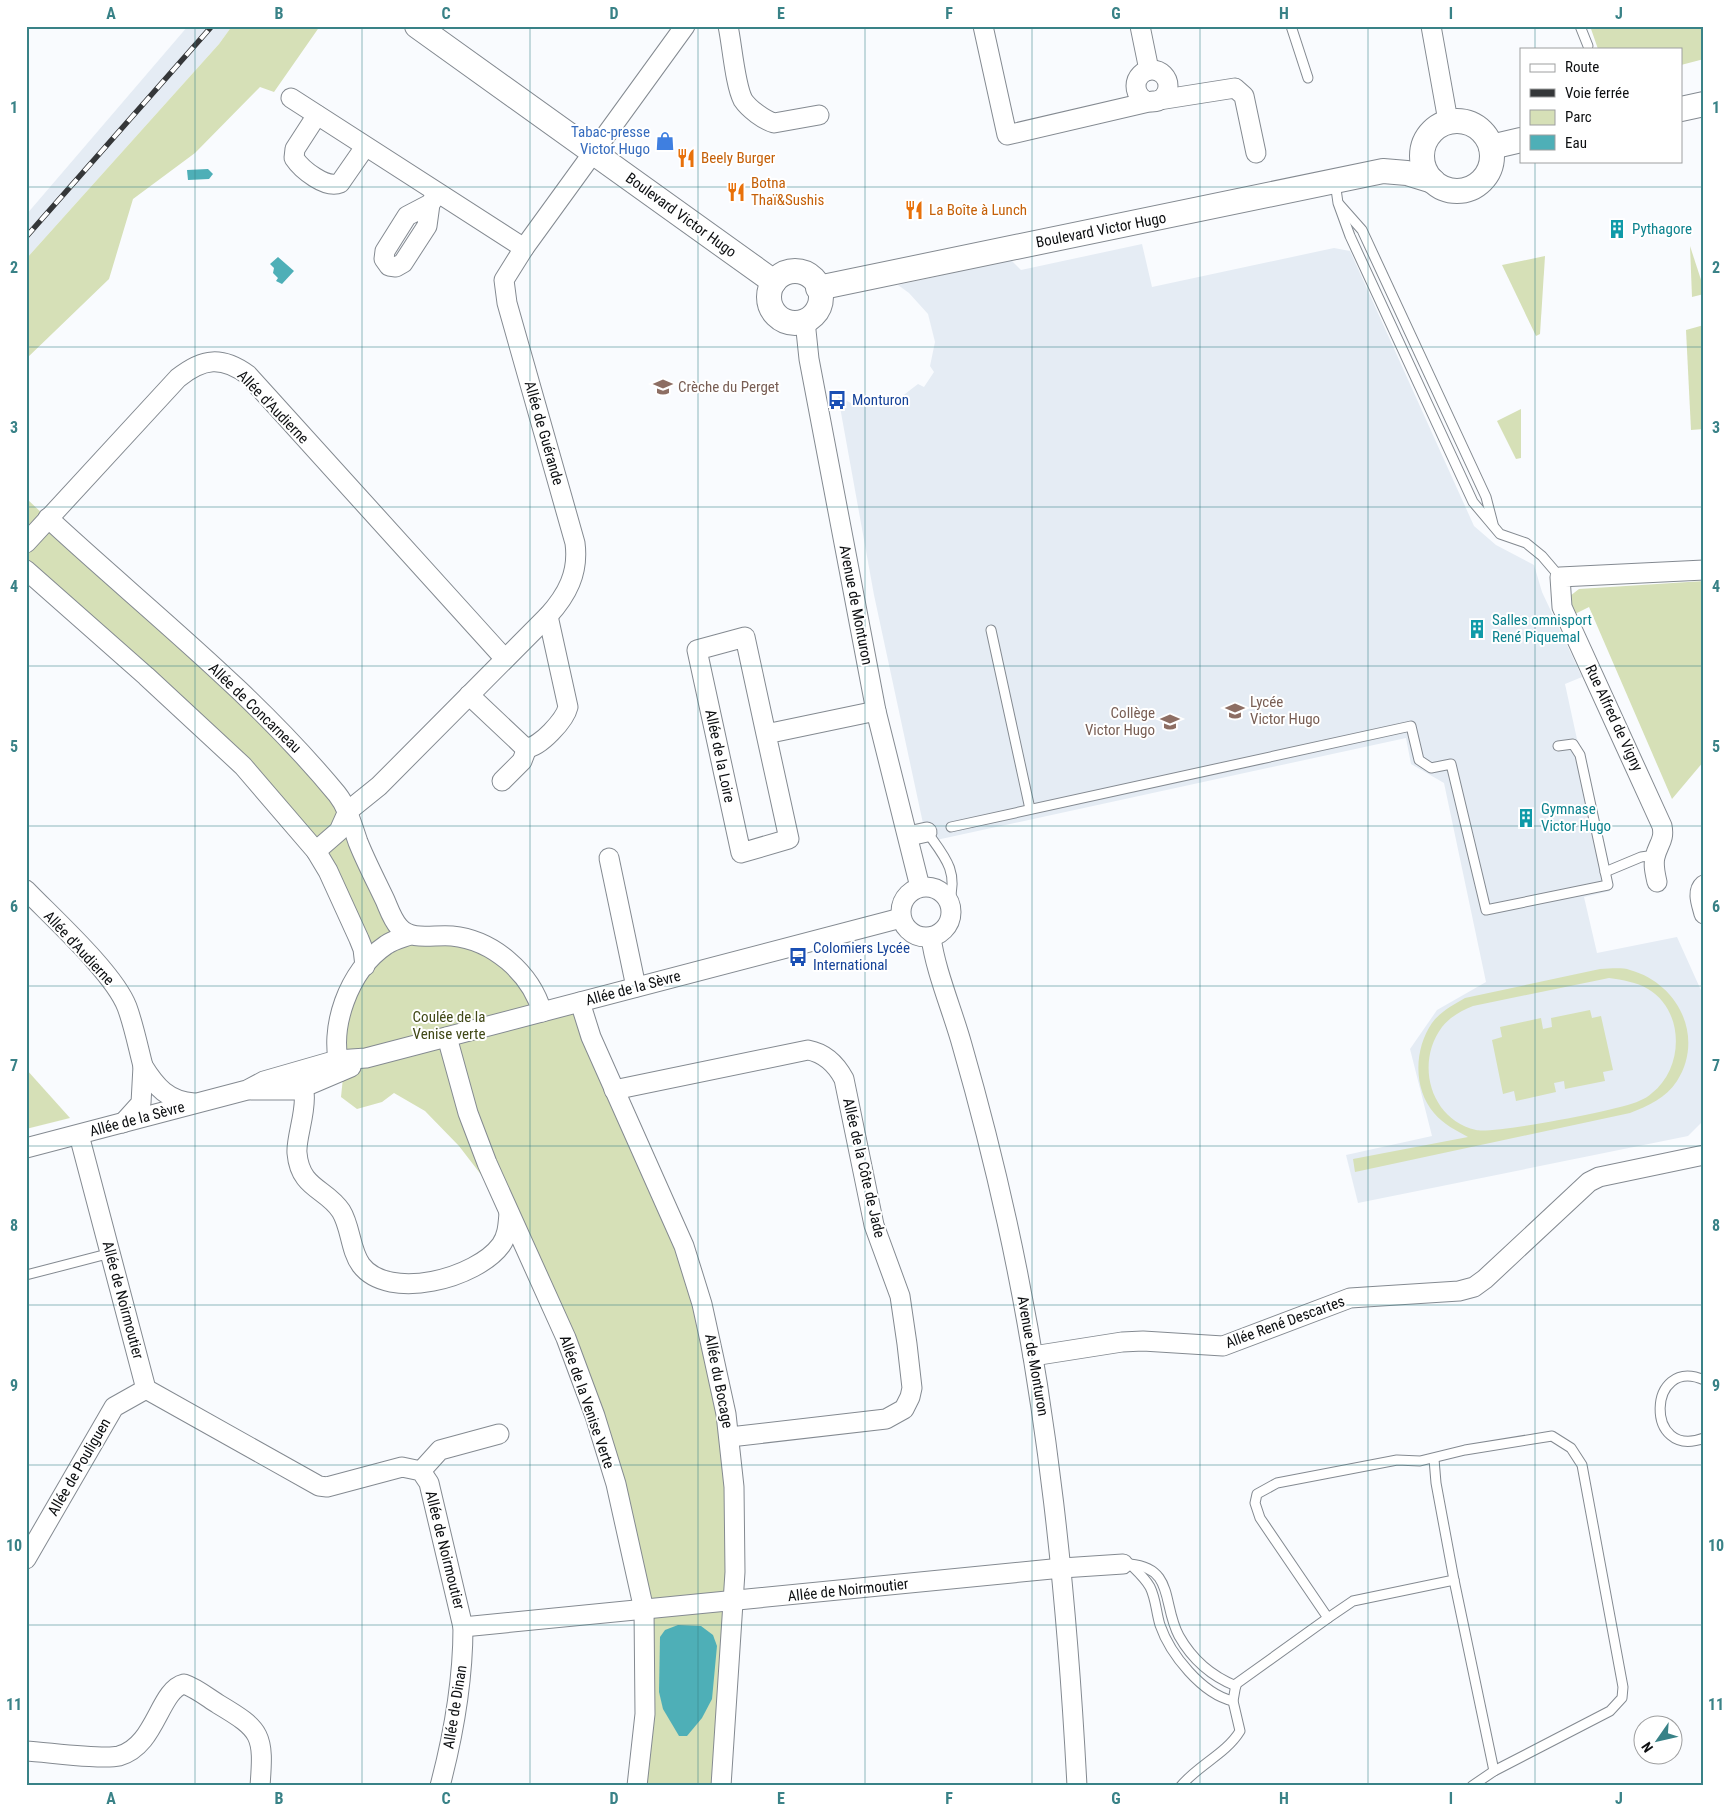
<svg xmlns="http://www.w3.org/2000/svg" width="1730" height="1812" font-family="'Roboto Condensed',sans-serif">
	<style>
		.built { fill: #e5ecf4 }
		.green { fill: #d6e0b7; fill-rule: evenodd }
		.water { fill: #4eafb7 }
		.lines { fill: none; stroke-linecap: round; stroke-linejoin: round }
		.service-casing { stroke: #848a91; stroke-width: 11 }
		.minor-casing { stroke: #848a91; stroke-width: 21 }
		.tertiary-casing { stroke: #848a91; stroke-width: 26 }
		.service { stroke: #fff; stroke-width: 9 }
		.minor { stroke: #fff; stroke-width: 19 }
		.tertiary { stroke: #fff; stroke-width: 24 }
		.rail-casing { stroke: #353739; stroke-width: 5.5 }
		.rail { stroke: #fff; stroke-width: 4; stroke-dasharray: 11; stroke-linecap: butt }
		.grid { fill: none; stroke: #398287; stroke-width: 1; stroke-opacity: 0.55 }
		.labels { text-anchor: middle; stroke-width: 4; stroke-linejoin: round; paint-order: stroke }
		.shop-label { font-size: 15px; fill: #366cbe; stroke: #fff; text-anchor: end }
		.food-label { font-size: 15px; fill: #c56008; stroke: #fff; text-anchor: start }
		.street-label { font-size: 15px; fill: #0d0f11; stroke: #fff }
		.culture-label { font-size: 15px; fill: #0d838f; stroke: #fff; text-anchor: start }
		.education-label { font-size: 15px; fill: #785e54; stroke: #fff; text-anchor: start }
		.transit-label { font-size: 15px; fill: #164399; stroke: #fff; text-anchor: start }
		.park-label { font-size: 15px; fill: #404816; stroke: #fff }
		.neatline { fill: none; stroke: #398287; stroke-width: 2 }
		.grid-label { font-size: 16px; text-anchor: middle; font-weight: bold; fill: #398287 }
	</style>
	<rect width="100%" height="100%" fill="#f9fbfe"/>
	<g class="built">
		<path d="M 188,26 L 232,26 L 219,44 L 26,259 L 26,215 Z"/>
		<path d="M 1142,244 L 1152,287 L 1334,248 L 1350,251 L 1474,526 L 1496,545 L 1534,565 L 1542,592 L 1582,677 L 1565,684 L 1610,891 L 1584,897 L 1597,953 L 1677,937 L 1704,997 L 1704,1120 L 1688,1136 L 1358,1203 L 1346,1155 L 1432,1136 L 1410,1049 L 1437,1010 L 1486,982 L 1444,783 L 1411,764 L 1406,738 L 927,842 L 874,595 L 838,396 L 858,407 L 880,407 L 901,397 L 918,384 L 924,387 L 934,372 L 930,366 L 935,342 L 928,314 L 909,293 L 898,285 L 1011,260 L 1021,270 Z"/>
	</g>
	<g class="green">
		<path d="M 232,26 L 320,26 L 274,92 L 260,87 L 195,153 L 133,199 L 109,279 L 26,359 L 26,259 L 219,44 Z"/>
		<path d="M 1590,26 L 1704,26 L 1704,59 L 1681,65 L 1681,49 L 1598,49 Z"/>
		<path d="M 1690,246 L 1704,289 L 1704,294 L 1692,297 Z"/>
		<path d="M 1545,256 L 1540,334 L 1536,336 L 1502,265 Z"/>
		<path d="M 1704,325 L 1704,429 L 1691,430 L 1686,330 Z"/>
		<path d="M 1521,409 L 1521,458 L 1516,459 L 1497,421 Z"/>
		<path d="M 26,498 L 338,795 L 398,926 L 486,947 L 542,1012 L 580,1002 L 662,1194 L 730,1437 L 721,1786 L 637,1786 L 645,1679 L 616,1484 L 509,1211 L 459,1146 L 425,1111 L 394,1093 L 382,1102 L 357,1109 L 341,1097 L 346,1048 L 345,1022 L 368,972 L 328,871 L 243,766 L 26,570 Z"/>
		<path d="M 1704,581 L 1704,761 L 1672,799 L 1589,607 L 1575,614 L 1571,607 L 1570,596 L 1579,589 Z"/>
		<path d="M 1600,969 C 1609,969 1621,967 1630,970 C 1678,983 1705,1037 1677,1081 C 1666,1098 1648,1106 1630,1113 L 1355,1172 L 1353,1159 L 1468,1137 C 1456,1130 1444,1125 1434,1113 C 1413,1089 1414,1049 1432,1023 C 1440,1012 1453,1005 1465,998 ZM 1609,978 C 1623,980 1636,982 1648,989 C 1685,1011 1684,1068 1652,1093 C 1649,1096 1644,1099 1639,1101 C 1621,1110 1494,1134 1476,1130 C 1430,1119 1415,1063 1442,1027 C 1451,1016 1461,1011 1473,1006 Z"/>
		<path d="M 1590,1010 L 1592,1018 L 1601,1016 L 1613,1070 L 1603,1072 L 1605,1081 L 1565,1089 L 1564,1081 L 1554,1083 L 1556,1092 L 1516,1101 L 1514,1091 L 1503,1094 L 1492,1040 L 1502,1037 L 1500,1027 L 1541,1018 L 1543,1029 L 1552,1027 L 1551,1018 Z"/>
		<path d="M 26,1069 L 70,1118 L 26,1129 Z"/>
	</g>
	<g class="water">
		<path d="M 208,169 L 213,174 L 209,179 L 188,180 L 187,170 Z"/>
		<path d="M 278,257 L 294,271 L 282,284 L 276,281 L 278,278 L 273,273 L 274,268 L 270,264 Z"/>
		<path d="M 678,1625 L 701,1626 L 713,1635 L 717,1646 L 712,1699 L 702,1718 L 687,1736 L 679,1736 L 663,1709 L 659,1692 L 660,1637 L 665,1630 Z"/>
	</g>
	<g class="lines">
		<g class="service-casing">
			<g id="service">
				<path d="M 1291,26 L 1308,78"/>
				<path d="M 1580,26 L 1588,46"/>
				<path d="M 1335,182 L 1338,203 L 1350,236 L 1473,502 L 1500,534 L 1526,543 L 1542,556 L 1560,577"/>
				<path d="M 1339,204 L 1362,230 L 1486,497 L 1493,524"/>
				<path d="M 991,630 L 1030,809"/>
				<path d="M 951,827 L 1411,726 L 1419,760 L 1431,768 L 1451,764 L 1486,910 L 1608,885 L 1580,755 L 1573,744 L 1558,746"/>
				<path d="M 927,832 C 944,856 959,871 949,902"/>
				<path d="M 1605,872 L 1641,857 L 1655,855"/>
				<path d="M 26,1275 L 111,1253"/>
				<path d="M 1704,1380 C 1647,1355 1644,1461 1704,1438"/>
				<path d="M 1123,1564 L 1130,1564 C 1137,1571 1145,1578 1150,1587 C 1156,1599 1156,1612 1160,1625 C 1170,1654 1202,1694 1233,1701"/>
				<path d="M 1130,1564 C 1175,1568 1162,1605 1179,1636 C 1192,1659 1211,1676 1236,1686"/>
				<path d="M 1454,1580 L 1494,1771"/>
				<path d="M 1328,1618 L 1353,1601 L 1454,1580 L 1436,1483 L 1434,1459"/>
				<path d="M 1181,1786 C 1198,1765 1226,1754 1240,1731 L 1233,1701 L 1236,1684 L 1328,1618 L 1260,1518 L 1255,1503 L 1257,1494 L 1277,1483 L 1397,1460 L 1420,1461 L 1465,1450 L 1552,1436 L 1571,1448 L 1582,1465 L 1623,1687 L 1622,1698 L 1610,1711 L 1494,1771 L 1472,1786"/>
			</g>
		</g>
		<g class="minor-casing">
			<g id="minor">
				<path d="M 728,26 C 732,44 735,85 743,100 C 749,109 764,120 774,123 L 819,115"/>
				<path d="M 983,26 L 1007,135 L 1153,101"/>
				<path d="M 1140,26 L 1149,70"/>
				<path d="M 1431,26 L 1448,121"/>
				<circle cx="1152" cy="86" r="16"/>
				<path d="M 291,98 L 524,248"/>
				<path d="M 1159,100 L 1235,88 L 1244,96 L 1256,153"/>
				<path d="M 317,115 L 295,149 L 294,158 C 302,170 326,189 340,183 L 365,147"/>
				<path d="M 430,204 L 427,226 L 403,263 L 396,267 L 389,266 L 384,259 L 385,251 L 407,216 L 430,204 L 437,194"/>
				<path d="M 805,321 L 809,359 L 876,711 L 920,887"/>
				<path d="M 48,518 C 145,608 252,691 337,794 C 348,808 352,825 358,842 C 366,862 376,881 385,900 C 389,909 392,919 399,927 C 412,942 434,934 452,936 C 493,940 531,973 542,1012"/>
				<path d="M 26,543 L 178,378 C 203,358 222,356 248,375 L 505,659"/>
				<path d="M 26,570 L 146,676 L 243,766 L 316,851 L 328,871 L 359,939 L 363,949 L 365,966"/>
				<path d="M 469,695 L 522,745 L 527,748 C 540,747 565,720 568,707 L 548,616"/>
				<path d="M 766,734 L 745,637 L 697,650 L 741,853 L 789,839 L 766,734 L 876,711"/>
				<path d="M 502,781 L 522,761 L 527,748"/>
				<path d="M 909,836 L 927,832"/>
				<path d="M 316,851 L 339,831 L 348,811 L 379,786 L 548,616 C 567,595 579,573 575,543 L 507,303 L 504,280 L 524,248 L 685,26"/>
				<path d="M 609,858 L 636,987"/>
				<path d="M 1657,882 C 1655,873 1653,865 1655,857 C 1658,844 1665,840 1662,826 L 1562,607 L 1560,577 L 1704,570"/>
				<path d="M 1704,885 C 1696,892 1702,905 1704,914"/>
				<circle cx="926" cy="912" r="25"/>
				<path d="M 26,890 C 53,918 114,973 127,1007 C 134,1026 138,1047 143,1066"/>
				<path d="M 931,937 C 935,970 953,1012 962,1045 C 979,1104 994,1163 1007,1222 C 1048,1408 1067,1596 1077,1786"/>
				<path d="M 580,1002 L 591,1037 L 684,1246 L 702,1304 L 726,1414 L 734,1487 L 735,1572 L 721,1786"/>
				<path d="M 447,1037 L 468,1113 L 487,1163 L 566,1338 L 595,1416 L 616,1484 L 644,1610 L 645,1714 L 637,1786"/>
				<path d="M 341,1071 C 327,1029 349,970 386,945 C 393,940 402,938 410,935"/>
				<path d="M 288,1075 C 320,1082 295,1132 297,1153 C 300,1189 326,1188 341,1211 C 351,1227 350,1250 361,1265 C 389,1302 477,1278 501,1245 C 508,1235 508,1224 509,1213"/>
				<path d="M 251,1090 L 297,1090 L 351,1067"/>
				<path d="M 614,1090 L 808,1050 C 824,1053 836,1064 844,1079 L 874,1225 L 900,1296 L 907,1344 L 912,1388 L 910,1397 L 904,1409 L 886,1419 L 730,1437"/>
				<path d="M 123,1123 L 141,1103 L 143,1066 C 156,1087 168,1101 194,1103"/>
				<path d="M 79,1135 L 146,1389 L 319,1486 L 327,1487 L 402,1467 L 421,1471 L 429,1483 L 463,1627 L 1062,1568 L 1123,1564"/>
				<path d="M 26,1148 L 247,1090 L 264,1081 L 337,1060 L 366,1058 L 901,918"/>
				<path d="M 1033,1356 L 1122,1342 L 1143,1341 L 1223,1346 L 1350,1298 L 1459,1291 L 1474,1287 L 1485,1279 L 1589,1182 L 1599,1177 L 1704,1155"/>
				<path d="M 421,1471 L 440,1450 L 499,1434"/>
				<path d="M 26,1559 L 114,1407 L 146,1389"/>
				<path d="M 26,1751 C 46,1752 102,1760 119,1756 C 156,1746 159,1690 184,1684 C 196,1688 207,1697 218,1704 C 262,1730 264,1735 260,1786"/>
				<path d="M 440,1786 C 454,1733 463,1682 463,1627"/>
			</g>
		</g>
		<g class="tertiary-casing">
			<g id="tertiary">
				<path d="M 417,26 L 774,282"/>
				<path d="M 1681,109 L 1704,104"/>
				<circle cx="1457" cy="156" r="35"/>
				<path d="M 1491,147 L 1521,140"/>
				<circle cx="795" cy="297" r="26"/>
				<path d="M 818,288 L 1383,171 L 1407,173 L 1433,181"/>
			</g>
		</g>
		<use href="#service" class="service"/>
		<use href="#minor" class="minor"/>
		<use href="#tertiary" class="tertiary"/>
		<g class="rail-casing">
			<path id="rail" d="M 26,237 L 212,26"/>
		</g>
		<use href="#rail" class="rail"/>
	</g>
	<path class="grid" d="M 195,26 L 195,1786M 362,26 L 362,1786M 530,26 L 530,1786M 698,26 L 698,1786M 865,26 L 865,1786M 1032,26 L 1032,1786M 1200,26 L 1200,1786M 1368,26 L 1368,1786M 1535,26 L 1535,49M 1535,161 L 1535,1786M 26,187 L 1704,187M 26,347 L 1704,347M 26,507 L 1704,507M 26,666 L 1704,666M 26,826 L 1704,826M 26,986 L 1704,986M 26,1146 L 1704,1146M 26,1305 L 1704,1305M 26,1465 L 1704,1465M 26,1625 L 1704,1625"/>
	<defs>
		<g id="shop-bare" transform="scale(1.5)"><path d="M-5-2.5h2.3a2.7 3.5 0 0 1 5.4 0H5L5.5 6h-11ZM-1.5-2.5h3a1.5 2.3 0 0 0-3 0Z" fill="#3f7fe0" stroke="#fff" stroke-width="2.5" paint-order="stroke"/></g>
		<g id="restaurant-bare" transform="scale(1.5)"><path d="M-5-6h1v4h1v-4h1v4h1v-4h1v5L-1.5 .5V6h-2V.5L-5-1ZM5-6V6H3V1.5H1.5Q1.5-4 5-6Z" fill="#e8710a" stroke="#fff" stroke-width="2.5" paint-order="stroke"/></g>
		<g id="building-bare" transform="scale(1.5)"><path d="M-4-6H4V6H1V3H-1V6H-4ZM-2.5-4.3h1.7v1.8h-1.7ZM.8-4.3h1.7v1.8H.8ZM-2.5-1h1.7V.8h-1.7ZM.8-1h1.7V.8H.8Z" fill="#0f9aa8" stroke="#fff" stroke-width="2.5" paint-order="stroke"/></g>
		<g id="school-bare" transform="scale(1.5)"><path d="M0-5L7-2L0 1L-7-2ZM-4 1L0 2.5L4 1V4Q0 6-4 4Z" fill="#8d6e63" stroke="#fff" stroke-width="2.5" paint-order="stroke"/></g>
		<g id="bus-bare" transform="scale(1.5)"><path d="M-5-6H5V4H4V6H2V4H-2V6H-4V4H-5ZM-3.5-4V0h7V-4ZM-3.5 1.2v1.5H-2V1.2ZM2 1.2v1.5H3.5V1.2Z" fill="#1a4fb4" stroke="#fff" stroke-width="2.5" paint-order="stroke"/></g>
	</defs>
	<g fill-rule="evenodd">
		<use href="#shop-bare" x="665" y="141"/>
		<use href="#restaurant-bare" x="686" y="158"/>
		<use href="#restaurant-bare" x="736" y="192"/>
		<use href="#restaurant-bare" x="914" y="210"/>
		<use href="#building-bare" x="1617" y="229"/>
		<use href="#school-bare" x="663" y="387"/>
		<use href="#bus-bare" x="837" y="400"/>
		<use href="#building-bare" x="1477" y="629"/>
		<use href="#school-bare" x="1235" y="711"/>
		<use href="#school-bare" x="1170" y="722"/>
		<use href="#building-bare" x="1526" y="818"/>
		<use href="#bus-bare" x="798" y="957"/>
	</g>
	<g class="labels">
		<g class="shop-label">
			<text x="650" y="137">Tabac-presse<tspan x="650" dy="17">Victor Hugo</tspan></text>
		</g>
		<g class="food-label">
			<text x="701" y="163">Beely Burger</text>
			<text x="751" y="188">Botna<tspan x="751" dy="17">Thaï&amp;Sushis</tspan></text>
			<text x="929" y="215">La Boîte à Lunch</text>
		</g>
		<g class="street-label">
			<text transform="translate(681 215) rotate(36)" y="5">Boulevard Victor Hugo</text>
			<text transform="translate(1101 230) rotate(-11)" y="5">Boulevard Victor Hugo</text>
			<text transform="translate(273 407) rotate(46)" y="5">Allée d'Audierne</text>
			<text transform="translate(544 433) rotate(74)" y="5">Allée de Guérande</text>
			<text transform="translate(856 605) rotate(79)" y="5">Avenue de Monturon</text>
			<text transform="translate(255 708) rotate(44)" y="5">Allée de Concarneau</text>
			<text transform="translate(1614 718) rotate(65)" y="5">Rue Alfred de Vigny</text>
			<text transform="translate(720 756) rotate(78)" y="5">Allée de la Loire</text>
			<text transform="translate(79 948) rotate(47)" y="5">Allée d'Audierne</text>
			<text transform="translate(633 988) rotate(-15)" y="5">Allée de la Sèvre</text>
			<text transform="translate(137 1119) rotate(-15)" y="5">Allée de la Sèvre</text>
			<text transform="translate(864 1168) rotate(77)" y="5">Allée de la Côte de Jade</text>
			<text transform="translate(123 1300) rotate(75)" y="5">Allée de Noirmoutier</text>
			<text transform="translate(1285 1322) rotate(-20)" y="5">Allée René Descartes</text>
			<text transform="translate(1033 1356) rotate(80)" y="5">Avenue de Monturon</text>
			<text transform="translate(719 1381) rotate(79)" y="5">Allée du Bocage</text>
			<text transform="translate(587 1402) rotate(71)" y="5">Allée de la Venise Verte</text>
			<text transform="translate(79 1467) rotate(-60)" y="5">Allée de Pouliguen</text>
			<text transform="translate(445 1550) rotate(76)" y="5">Allée de Noirmoutier</text>
			<text transform="translate(848 1590) rotate(-6)" y="5">Allée de Noirmoutier</text>
			<text transform="translate(455 1707) rotate(-81)" y="5">Allée de Dinan</text>
		</g>
		<g class="culture-label">
			<text x="1632" y="234">Pythagore</text>
			<text x="1492" y="625">Salles omnisport<tspan x="1492" dy="17">René Piquemal</tspan></text>
			<text x="1541" y="814">Gymnase<tspan x="1541" dy="17">Victor Hugo</tspan></text>
		</g>
		<g class="education-label">
			<text x="678" y="392">Crèche du Perget</text>
			<text x="1250" y="707">Lycée<tspan x="1250" dy="17">Victor Hugo</tspan></text>
			<text x="1155" y="718" text-anchor="end">Collège<tspan x="1155" dy="17">Victor Hugo</tspan></text>
		</g>
		<g class="transit-label">
			<text x="852" y="405">Monturon</text>
			<text x="813" y="953">Colomiers Lycée<tspan x="813" dy="17">International</tspan></text>
		</g>
		<g class="park-label">
			<text x="449" y="1022">Coulée de la<tspan x="449" dy="17">Venise verte</tspan></text>
		</g>
	</g>
	<rect width="1730" height="1812" fill="none" stroke="#ffffff" stroke-width="55"/>
	<rect x="1520" y="48" width="162" height="115" fill="#ffffff" stroke="#9e9fa0"/>
	<rect x="1530" y="64" width="25" height="8" fill="#ffffff" stroke="#9e9fa0"/>
	<text x="1565" y="72" font-size="15" fill="#0d0f11">Route</text>
	<rect x="1530" y="89" width="25" height="8" fill="#353739" stroke="#9e9fa0"/>
	<text x="1565" y="98" font-size="15" fill="#0d0f11">Voie ferrée</text>
	<rect x="1530" y="110" width="25" height="15" fill="#d6e0b7" stroke="#9e9fa0"/>
	<text x="1565" y="122" font-size="15" fill="#0d0f11">Parc</text>
	<rect x="1530" y="135" width="25" height="15" fill="#4eafb7" stroke="#9e9fa0"/>
	<text x="1565" y="148" font-size="15" fill="#0d0f11">Eau</text>
	<g transform="translate(1658 1740) rotate(236)"><circle r="24" fill="#ffffff" stroke="#9e9fa0"/>
	<path d="M0-4L9 19L0 12L-9 19Z" fill="#398287"/>
	<text y="-8" font-size="14" font-weight="bold" text-anchor="middle" fill="#0d0f11">N</text>
	</g>
	<rect x="28" y="28" width="1674" height="1756" class="neatline"/>
	<g class="grid-label">
		<text x="111" y="19">A</text>
		<text x="279" y="19">B</text>
		<text x="446" y="19">C</text>
		<text x="614" y="19">D</text>
		<text x="781" y="19">E</text>
		<text x="949" y="19">F</text>
		<text x="1116" y="19">G</text>
		<text x="1284" y="19">H</text>
		<text x="1451" y="19">I</text>
		<text x="1619" y="19">J</text>
		<text x="14" y="113">1</text>
		<text x="1716" y="113">1</text>
		<text x="14" y="273">2</text>
		<text x="1716" y="273">2</text>
		<text x="14" y="433">3</text>
		<text x="1716" y="433">3</text>
		<text x="14" y="592">4</text>
		<text x="1716" y="592">4</text>
		<text x="14" y="752">5</text>
		<text x="1716" y="752">5</text>
		<text x="14" y="912">6</text>
		<text x="1716" y="912">6</text>
		<text x="14" y="1071">7</text>
		<text x="1716" y="1071">7</text>
		<text x="14" y="1231">8</text>
		<text x="1716" y="1231">8</text>
		<text x="14" y="1391">9</text>
		<text x="1716" y="1391">9</text>
		<text x="14" y="1551">10</text>
		<text x="1716" y="1551">10</text>
		<text x="14" y="1710">11</text>
		<text x="1716" y="1710">11</text>
		<text x="111" y="1804">A</text>
		<text x="279" y="1804">B</text>
		<text x="446" y="1804">C</text>
		<text x="614" y="1804">D</text>
		<text x="781" y="1804">E</text>
		<text x="949" y="1804">F</text>
		<text x="1116" y="1804">G</text>
		<text x="1284" y="1804">H</text>
		<text x="1451" y="1804">I</text>
		<text x="1619" y="1804">J</text>
	</g>
</svg>
